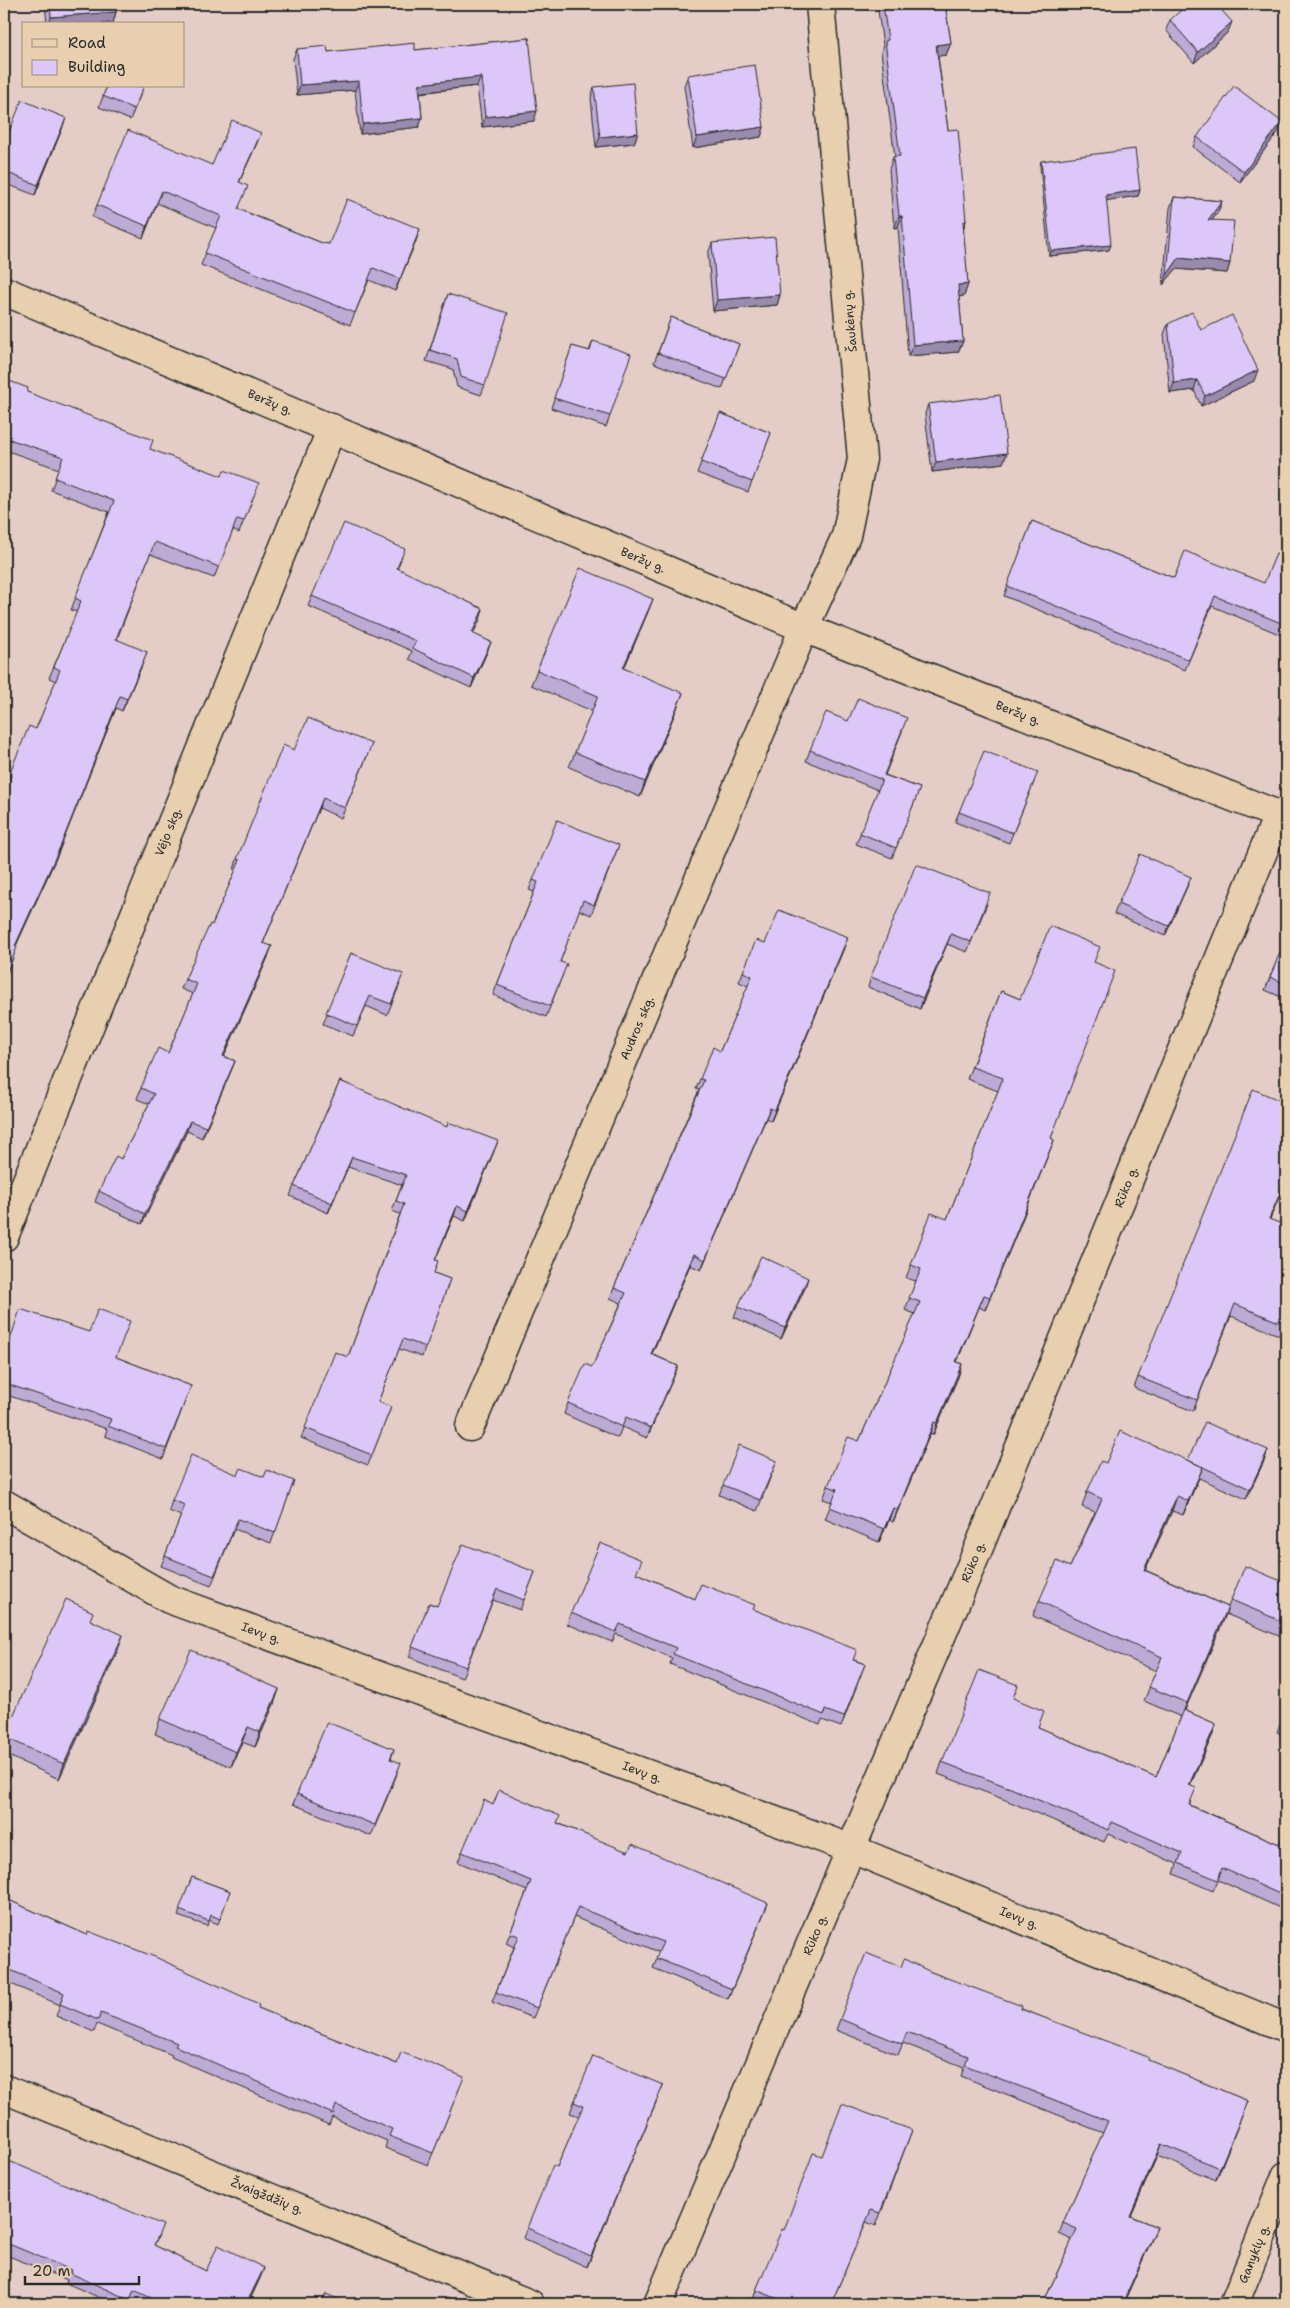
<svg xmlns="http://www.w3.org/2000/svg" width="1290" height="2308" font-family="'Shantell Sans',sans-serif">
	<style>
		.lines { fill: none; stroke-linecap: round; stroke-linejoin: round }
		.minor-casing { stroke: #2b2b2b; stroke-width: 31 }
		.minor { stroke: #e7cfb0; stroke-width: 28 }
		.wall { fill: #bdabd5; stroke: #2b2b2b }
		.shaded-wall { fill: #9a8bae; stroke: #2b2b2b }
		.building { fill: #dcc7f8; stroke: #2b2b2b }
		.labels { text-anchor: middle; stroke-width: 4.5; stroke-linejoin: round; paint-order: stroke }
		.street-label { font-size: 12px; fill: #2b2b2b; stroke: #e7cfb0 }
	</style>
	<rect width="100%" height="100%" fill="#e4cdc6"/>
	<filter id="ink" filterUnits="userSpaceOnUse"><feTurbulence type="fractalNoise" baseFrequency=".02" numOctaves="2"/><feDisplacementMap in="SourceGraphic" scale="10" xChannelSelector="R" yChannelSelector="G"/><feConvolveMatrix kernelMatrix="1 2 1 2 8 2 1 2 1" color-interpolation-filters="sRGB"/></filter>
	<g filter="url(#ink)">
		<g class="lines">
			<g class="minor-casing">
				<g id="minor">
					<path d="M 4,291 L 804,628 L 1286,818"/>
					<path d="M 4,1237 L 332,428"/>
					<path d="M 470,1427 L 804,628 L 846,536 L 862,459 L 820,4"/>
					<path d="M 4,1504 L 169,1599 L 852,1849 L 1286,2028"/>
					<path d="M 4,2089 L 530,2304"/>
					<path d="M 658,2304 L 979,1547 L 1278,815"/>
					<path d="M 1234,2304 L 1286,2176"/>
				</g>
			</g>
			<use href="#minor" class="minor"/>
		</g>
		<g class="wall">
			<path d="M 45,4 L 116,4 L 116,12 L 113,23 L 97,24 L 47,24 Z"/>
			<path d="M 877,4 L 945,4 L 951,43 L 946,55 L 938,56 L 948,130 L 966,221 L 963,229 L 968,284 L 964,296 L 959,296 L 963,341 L 958,352 L 908,356 L 898,227 L 894,228 L 889,169 L 893,157 L 895,157 L 881,52 L 883,45 Z"/>
			<path d="M 1170,20 L 1228,32 L 1194,63 L 1166,30 Z"/>
			<path d="M 529,38 L 534,121 L 482,127 L 477,86 L 420,93 L 422,118 L 419,127 L 360,134 L 355,90 L 297,95 L 293,59 L 297,49 L 328,52 L 415,50 Z"/>
			<path d="M 688,75 L 764,127 L 761,137 L 693,148 L 684,86 Z"/>
			<path d="M 107,86 L 144,86 L 130,120 L 99,107 Z"/>
			<path d="M 594,87 L 638,133 L 634,143 L 596,147 L 591,98 Z"/>
			<path d="M 62,129 L 35,195 L 4,183 L 4,144 Z"/>
			<path d="M 1278,132 L 1240,182 L 1193,147 L 1197,137 Z"/>
			<path d="M 261,133 L 256,145 L 239,182 L 239,209 L 322,243 L 329,244 L 416,241 L 395,291 L 369,280 L 350,325 L 201,265 L 216,228 L 157,203 L 143,238 L 92,217 L 97,205 L 212,165 Z"/>
			<path d="M 1041,161 L 1140,190 L 1138,196 L 1106,200 L 1109,250 L 1049,256 L 1040,166 Z"/>
			<path d="M 1174,197 L 1222,201 L 1218,212 L 1212,220 L 1230,263 L 1227,273 L 1176,269 L 1163,285 L 1170,208 Z"/>
			<path d="M 712,243 L 780,295 L 777,305 L 713,311 L 708,254 Z"/>
			<path d="M 448,294 L 485,385 L 481,395 L 457,387 L 453,369 L 426,361 Z"/>
			<path d="M 671,317 L 739,344 L 722,389 L 654,363 Z"/>
			<path d="M 1168,324 L 1201,330 L 1254,381 L 1201,406 L 1194,390 L 1170,393 L 1164,334 Z"/>
			<path d="M 593,341 L 610,416 L 606,427 L 551,408 L 572,346 L 589,351 Z"/>
			<path d="M 27,392 L 150,449 L 254,495 L 239,533 L 233,530 L 214,578 L 150,554 L 117,639 L 143,663 L 122,711 L 116,708 L 57,856 L 16,946 L 13,958 L 4,981 L 4,792 L 7,785 L 6,784 L 10,772 L 36,729 L 56,681 L 49,678 L 77,612 L 71,610 L 109,512 L 51,490 L 59,469 L 5,450 Z"/>
			<path d="M 928,404 L 1007,453 L 1003,463 L 932,472 L 925,414 Z"/>
			<path d="M 720,413 L 771,433 L 748,492 L 697,473 Z"/>
			<path d="M 1032,521 L 1174,578 L 1264,583 L 1286,558 L 1286,637 L 1212,606 L 1185,670 L 1004,596 Z"/>
			<path d="M 401,559 L 397,569 L 483,609 L 473,634 L 491,642 L 487,652 L 471,688 L 409,659 L 412,651 L 308,606 L 312,596 Z"/>
			<path d="M 653,599 L 647,614 L 624,668 L 677,708 L 640,797 L 569,767 L 592,711 L 531,685 L 537,670 Z"/>
			<path d="M 848,721 L 903,729 L 885,775 L 920,788 L 892,858 L 856,844 L 878,790 L 806,761 L 810,750 Z"/>
			<path d="M 294,750 L 368,754 L 341,818 L 319,808 L 263,943 L 268,957 L 224,1056 L 235,1061 L 231,1071 L 202,1138 L 187,1131 L 142,1224 L 95,1202 L 99,1191 L 121,1159 L 149,1104 L 137,1099 L 141,1088 L 168,1053 L 193,994 L 181,989 L 185,979 L 212,925 L 236,870 L 234,870 L 237,859 Z"/>
			<path d="M 1034,782 L 1009,843 L 955,822 L 959,812 Z"/>
			<path d="M 619,845 L 591,915 L 579,910 L 560,962 L 563,974 L 546,1017 L 493,995 L 534,892 L 529,890 L 533,880 Z"/>
			<path d="M 1191,877 L 1165,936 L 1114,914 L 1118,904 Z"/>
			<path d="M 987,904 L 967,952 L 947,944 L 920,1009 L 868,987 L 871,977 Z"/>
			<path d="M 1286,938 L 1286,999 L 1265,990 Z"/>
			<path d="M 765,943 L 844,948 L 771,1121 L 766,1118 L 701,1270 L 690,1265 L 652,1354 L 678,1366 L 674,1376 L 647,1438 L 622,1427 L 618,1438 L 564,1414 L 568,1403 L 592,1367 L 621,1303 L 610,1298 L 614,1288 L 699,1090 L 696,1089 L 700,1079 L 720,1051 L 748,986 L 739,982 L 743,972 Z"/>
			<path d="M 351,953 L 400,984 L 387,1015 L 366,1006 L 353,1036 L 323,1024 Z"/>
			<path d="M 1095,962 L 1051,1138 L 1054,1140 L 985,1310 L 979,1307 L 957,1362 L 962,1364 L 958,1377 L 933,1435 L 930,1434 L 893,1522 L 889,1520 L 879,1542 L 825,1519 L 832,1502 L 823,1499 L 828,1486 L 859,1441 L 915,1314 L 905,1310 L 916,1281 L 906,1278 L 911,1265 L 947,1219 L 998,1091 L 967,1079 L 1001,991 L 1020,999 Z"/>
			<path d="M 340,1081 L 494,1151 L 465,1221 L 454,1216 L 435,1260 L 434,1273 L 450,1279 L 422,1357 L 399,1349 L 378,1402 L 391,1407 L 368,1465 L 301,1438 L 305,1428 L 348,1357 L 400,1214 L 392,1211 L 402,1185 L 348,1167 L 328,1213 L 290,1196 L 294,1186 Z"/>
			<path d="M 1286,1103 L 1286,1180 L 1270,1219 L 1280,1230 L 1286,1232 L 1286,1338 L 1231,1316 L 1193,1411 L 1134,1388 L 1138,1377 Z"/>
			<path d="M 805,1288 L 781,1339 L 734,1317 L 738,1307 Z"/>
			<path d="M 1286,1346 L 1286,1359 L 1282,1357 Z"/>
			<path d="M 116,1357 L 191,1386 L 163,1459 L 105,1436 L 107,1429 L 4,1394 L 4,1358 Z"/>
			<path d="M 1268,1450 L 1264,1461 L 1246,1499 L 1199,1478 L 1183,1515 L 1172,1511 L 1145,1570 L 1228,1607 L 1231,1600 L 1286,1583 L 1286,1639 L 1226,1614 L 1184,1710 L 1216,1724 L 1212,1736 L 1190,1786 L 1190,1805 L 1279,1844 L 1286,1827 L 1286,1922 L 1279,1919 L 1282,1909 L 1218,1880 L 1213,1891 L 1174,1874 L 1177,1864 L 1108,1834 L 1104,1842 L 1008,1801 L 938,1774 L 942,1762 L 1014,1699 L 1038,1727 L 1156,1777 L 1181,1717 L 1144,1701 L 1156,1671 L 1033,1616 L 1039,1601 L 1070,1567 L 1095,1512 L 1082,1507 L 1087,1492 L 1106,1463 L 1188,1460 Z"/>
			<path d="M 777,1461 L 757,1511 L 719,1495 L 723,1485 Z"/>
			<path d="M 238,1475 L 264,1477 L 294,1481 L 271,1543 L 234,1529 L 211,1586 L 161,1566 L 181,1516 L 169,1511 L 172,1500 Z"/>
			<path d="M 535,1572 L 520,1610 L 493,1600 L 462,1678 L 409,1657 L 429,1603 L 437,1606 Z"/>
			<path d="M 636,1573 L 695,1599 L 753,1609 L 854,1660 L 865,1664 L 841,1727 L 822,1720 L 820,1725 L 670,1664 L 672,1658 L 616,1634 L 612,1642 L 567,1624 L 571,1613 Z"/>
			<path d="M 90,1620 L 118,1650 L 59,1779 L 4,1754 L 4,1736 Z"/>
			<path d="M 279,1689 L 274,1704 L 255,1747 L 242,1742 L 231,1767 L 155,1734 L 160,1719 Z"/>
			<path d="M 1286,1708 L 1286,1736 L 1277,1732 Z"/>
			<path d="M 394,1749 L 391,1759 L 397,1774 L 371,1836 L 293,1804 L 297,1794 Z"/>
			<path d="M 493,1805 L 558,1823 L 764,1913 L 728,1999 L 653,1968 L 659,1952 L 574,1917 L 533,2018 L 492,2002 L 514,1947 L 506,1943 L 527,1891 L 458,1862 L 462,1852 Z"/>
			<path d="M 192,1877 L 230,1891 L 218,1924 L 209,1920 L 207,1926 L 178,1916 Z"/>
			<path d="M 4,1898 L 87,1935 L 258,2008 L 459,2089 L 428,2165 L 385,2148 L 387,2141 L 332,2117 L 329,2125 L 171,2057 L 172,2055 L 97,2024 L 94,2032 L 56,2016 L 60,2005 L 4,1981 Z"/>
			<path d="M 901,1967 L 931,1972 L 1248,2101 L 1216,2180 L 1157,2156 L 1131,2216 L 1157,2227 L 1152,2239 L 1123,2304 L 1043,2304 L 1072,2240 L 1059,2234 L 1063,2223 L 1103,2133 L 961,2076 L 964,2067 L 903,2043 L 898,2055 L 836,2030 L 840,2019 Z"/>
			<path d="M 663,2085 L 587,2267 L 523,2238 L 527,2228 L 557,2167 L 579,2116 L 570,2113 L 574,2102 Z"/>
			<path d="M 912,2130 L 876,2226 L 866,2222 L 831,2304 L 756,2304 L 752,2302 L 756,2290 L 784,2230 L 822,2156 Z"/>
			<path d="M 4,2159 L 159,2235 L 154,2245 L 206,2271 L 264,2268 L 260,2278 L 248,2304 L 139,2304 L 130,2300 L 129,2304 L 114,2304 L 66,2283 L 67,2280 L 4,2254 Z"/>
		</g>
		<g class="shaded-wall">
			<path d="M 116,12 L 113,23 L 97,24 L 48,24 L 51,17 Z"/>
			<path d="M 1232,22 L 1228,32 L 1194,63 L 1198,52 Z"/>
			<path d="M 951,43 L 946,55 L 932,57 L 936,45 Z"/>
			<path d="M 481,77 L 477,86 L 415,93 L 419,84 Z"/>
			<path d="M 359,81 L 355,90 L 297,95 L 300,85 Z"/>
			<path d="M 537,111 L 534,121 L 482,127 L 485,117 Z"/>
			<path d="M 66,118 L 62,129 L 35,195 L 38,185 Z"/>
			<path d="M 422,118 L 419,127 L 360,134 L 363,124 Z"/>
			<path d="M 1282,122 L 1278,132 L 1240,182 L 1244,172 Z"/>
			<path d="M 764,127 L 761,137 L 693,148 L 697,137 Z"/>
			<path d="M 261,133 L 256,145 L 234,194 L 239,182 Z"/>
			<path d="M 638,133 L 634,143 L 596,147 L 600,137 Z"/>
			<path d="M 1140,190 L 1138,196 L 1104,201 L 1106,195 Z"/>
			<path d="M 162,191 L 157,203 L 143,238 L 147,226 Z"/>
			<path d="M 1222,201 L 1218,212 L 1205,230 L 1208,220 Z"/>
			<path d="M 899,216 L 902,216 L 898,227 L 894,228 Z"/>
			<path d="M 966,221 L 962,233 L 963,222 Z"/>
			<path d="M 420,229 L 416,241 L 395,291 L 400,279 Z"/>
			<path d="M 1111,245 L 1109,250 L 1049,256 L 1051,251 Z"/>
			<path d="M 1179,258 L 1230,263 L 1227,273 L 1176,269 L 1163,285 L 1167,275 Z"/>
			<path d="M 968,284 L 964,296 L 954,297 L 958,285 Z"/>
			<path d="M 780,295 L 777,305 L 713,311 L 717,300 Z"/>
			<path d="M 963,341 L 958,352 L 908,356 L 913,345 Z"/>
			<path d="M 1258,370 L 1254,381 L 1201,406 L 1205,396 Z"/>
			<path d="M 1197,380 L 1194,390 L 1170,393 L 1174,383 Z"/>
			<path d="M 1007,453 L 1003,463 L 932,472 L 936,462 Z"/>
			<path d="M 653,599 L 647,614 L 618,683 L 623,668 Z"/>
			<path d="M 483,609 L 480,620 L 468,644 L 472,633 Z"/>
			<path d="M 491,642 L 487,652 L 471,688 L 474,678 Z"/>
			<path d="M 147,652 L 143,663 L 122,711 L 127,699 Z"/>
			<path d="M 683,693 L 677,708 L 640,797 L 645,782 Z"/>
			<path d="M 116,708 L 57,856 L 10,957 L 15,946 Z"/>
			<path d="M 323,798 L 319,808 L 259,953 L 263,943 Z"/>
			<path d="M 1191,877 L 1187,887 L 1165,936 L 1169,926 Z"/>
			<path d="M 951,934 L 947,944 L 920,1009 L 923,998 Z"/>
			<path d="M 848,937 L 844,948 L 771,1121 L 775,1110 Z"/>
			<path d="M 272,946 L 268,957 L 220,1066 L 223,1056 Z"/>
			<path d="M 235,1061 L 231,1071 L 202,1138 L 206,1127 Z"/>
			<path d="M 770,1108 L 766,1118 L 701,1270 L 705,1260 Z"/>
			<path d="M 190,1121 L 187,1131 L 142,1224 L 145,1214 Z"/>
			<path d="M 1054,1140 L 1021,1223 L 985,1310 L 990,1297 Z"/>
			<path d="M 498,1141 L 494,1151 L 465,1221 L 468,1211 Z"/>
			<path d="M 352,1157 L 348,1167 L 328,1213 L 332,1203 Z"/>
			<path d="M 1286,1179 L 1286,1180 L 1265,1230 L 1269,1219 Z"/>
			<path d="M 457,1206 L 454,1216 L 431,1270 L 435,1260 Z"/>
			<path d="M 694,1254 L 690,1265 L 647,1364 L 651,1354 Z"/>
			<path d="M 808,1278 L 805,1288 L 781,1339 L 785,1328 Z"/>
			<path d="M 984,1295 L 979,1307 L 952,1374 L 956,1362 Z"/>
			<path d="M 962,1364 L 958,1377 L 933,1435 L 937,1423 Z"/>
			<path d="M 678,1366 L 674,1376 L 647,1438 L 651,1428 Z"/>
			<path d="M 934,1422 L 930,1434 L 893,1522 L 898,1509 Z"/>
			<path d="M 1268,1450 L 1264,1461 L 1246,1499 L 1250,1489 Z"/>
			<path d="M 1203,1467 L 1197,1481 L 1183,1515 L 1188,1501 Z"/>
			<path d="M 1177,1496 L 1172,1511 L 1139,1584 L 1144,1570 Z"/>
			<path d="M 893,1508 L 889,1520 L 879,1542 L 884,1529 Z"/>
			<path d="M 1228,1607 L 1223,1622 L 1182,1717 L 1187,1703 Z"/>
			<path d="M 123,1635 L 118,1650 L 59,1779 L 64,1764 Z"/>
			<path d="M 279,1689 L 274,1704 L 255,1747 L 260,1732 Z"/>
			<path d="M 1216,1724 L 1212,1736 L 1185,1797 L 1189,1785 Z"/>
			<path d="M 248,1727 L 242,1742 L 231,1767 L 236,1752 Z"/>
			<path d="M 768,1903 L 764,1913 L 728,1999 L 732,1989 Z"/>
			<path d="M 663,2085 L 659,2095 L 587,2267 L 591,2256 Z"/>
			<path d="M 1248,2101 L 1243,2113 L 1216,2180 L 1220,2168 Z"/>
			<path d="M 1161,2144 L 1157,2156 L 1126,2227 L 1130,2216 Z"/>
			<path d="M 1157,2227 L 1152,2239 L 1123,2304 L 1122,2304 Z"/>
			<path d="M 264,2268 L 260,2278 L 248,2304 L 246,2304 Z"/>
		</g>
		<g class="building">
			<path d="M 50,4 L 116,4 L 116,12 L 51,17 Z"/>
			<path d="M 883,4 L 945,4 L 951,43 L 936,45 L 948,130 L 958,129 L 966,221 L 963,222 L 968,284 L 958,285 L 963,341 L 913,345 L 902,216 L 899,216 L 893,157 L 900,156 L 885,41 L 888,40 Z"/>
			<path d="M 1188,4 L 1216,4 L 1232,22 L 1198,52 L 1170,20 Z"/>
			<path d="M 529,38 L 537,111 L 485,117 L 481,77 L 419,84 L 422,118 L 363,124 L 359,81 L 300,85 L 297,49 L 327,46 L 328,52 L 415,43 L 415,50 Z"/>
			<path d="M 755,65 L 764,127 L 697,137 L 688,75 Z"/>
			<path d="M 633,83 L 638,133 L 600,137 L 594,87 Z"/>
			<path d="M 107,86 L 144,86 L 134,109 L 103,96 Z"/>
			<path d="M 1234,86 L 1282,122 L 1244,172 L 1197,137 Z"/>
			<path d="M 22,100 L 66,118 L 38,185 L 5,172 L 9,164 L 4,162 L 4,144 Z"/>
			<path d="M 232,120 L 261,133 L 239,182 L 248,186 L 238,209 L 322,243 L 329,244 L 347,199 L 420,229 L 400,279 L 373,268 L 355,313 L 205,253 L 221,216 L 162,191 L 147,226 L 97,205 L 128,130 L 212,165 Z"/>
			<path d="M 1135,149 L 1140,190 L 1106,195 L 1111,245 L 1051,251 L 1041,161 Z"/>
			<path d="M 1174,197 L 1222,201 L 1208,220 L 1234,221 L 1230,263 L 1179,258 L 1167,275 Z"/>
			<path d="M 775,237 L 780,295 L 717,300 L 712,243 Z"/>
			<path d="M 448,294 L 508,313 L 485,385 L 461,377 L 457,359 L 430,350 Z"/>
			<path d="M 1192,312 L 1201,330 L 1232,315 L 1258,370 L 1205,396 L 1197,380 L 1174,383 L 1168,324 Z"/>
			<path d="M 671,317 L 739,344 L 726,379 L 658,353 Z"/>
			<path d="M 593,341 L 631,354 L 610,416 L 554,398 L 572,346 L 590,351 Z"/>
			<path d="M 4,379 L 28,388 L 27,392 L 153,440 L 150,449 L 222,476 L 224,470 L 259,483 L 244,521 L 237,519 L 219,567 L 155,542 L 116,639 L 147,652 L 127,699 L 120,696 L 61,845 L 15,946 L 17,947 L 4,979 L 4,792 L 12,773 L 10,772 L 29,726 L 36,729 L 60,670 L 54,667 L 81,601 L 75,598 L 114,501 L 55,478 L 63,457 L 9,439 L 4,452 Z"/>
			<path d="M 1000,395 L 1007,453 L 936,462 L 928,404 Z"/>
			<path d="M 720,413 L 771,433 L 752,482 L 701,462 Z"/>
			<path d="M 1032,521 L 1174,578 L 1185,551 L 1264,583 L 1276,554 L 1286,558 L 1286,625 L 1215,596 L 1189,660 L 1007,586 Z"/>
			<path d="M 344,523 L 405,549 L 397,568 L 483,609 L 472,633 L 491,642 L 474,678 L 412,648 L 416,641 L 312,596 Z"/>
			<path d="M 580,568 L 653,599 L 623,668 L 683,693 L 645,782 L 575,752 L 598,696 L 537,670 Z"/>
			<path d="M 858,698 L 907,718 L 884,775 L 920,788 L 896,848 L 860,833 L 882,780 L 810,750 L 826,712 L 848,721 Z"/>
			<path d="M 308,718 L 372,744 L 345,808 L 323,798 L 263,943 L 272,946 L 223,1056 L 235,1061 L 206,1127 L 190,1121 L 145,1214 L 99,1191 L 116,1156 L 121,1159 L 154,1094 L 141,1088 L 158,1048 L 168,1053 L 197,984 L 185,979 L 210,924 L 212,925 L 240,860 L 237,859 L 283,745 L 294,750 Z"/>
			<path d="M 984,751 L 1038,772 L 1013,833 L 959,812 Z"/>
			<path d="M 557,820 L 619,845 L 594,905 L 583,900 L 560,962 L 567,964 L 550,1006 L 497,985 L 538,882 L 533,880 Z"/>
			<path d="M 1140,854 L 1191,877 L 1169,926 L 1118,904 Z"/>
			<path d="M 916,864 L 990,893 L 971,942 L 951,934 L 923,998 L 871,977 Z"/>
			<path d="M 779,910 L 848,937 L 775,1110 L 770,1108 L 705,1260 L 694,1254 L 651,1354 L 678,1366 L 651,1428 L 626,1417 L 622,1427 L 568,1403 L 585,1364 L 592,1367 L 626,1293 L 614,1288 L 704,1080 L 700,1079 L 713,1047 L 720,1051 L 752,976 L 743,972 L 756,940 L 765,943 Z"/>
			<path d="M 1050,926 L 1100,947 L 1094,962 L 1115,971 L 1051,1138 L 1054,1140 L 1025,1211 L 990,1297 L 984,1295 L 956,1362 L 962,1364 L 937,1423 L 934,1422 L 898,1509 L 893,1508 L 884,1529 L 830,1507 L 837,1489 L 828,1486 L 848,1437 L 859,1441 L 920,1302 L 909,1298 L 921,1269 L 911,1265 L 931,1213 L 947,1219 L 1003,1078 L 972,1067 L 1001,991 L 1020,999 Z"/>
			<path d="M 1286,938 L 1286,984 L 1270,977 Z"/>
			<path d="M 351,953 L 403,974 L 391,1004 L 370,996 L 357,1026 L 326,1013 Z"/>
			<path d="M 340,1081 L 447,1127 L 448,1122 L 498,1141 L 468,1211 L 457,1206 L 435,1260 L 438,1261 L 434,1273 L 450,1279 L 426,1347 L 403,1339 L 378,1402 L 391,1407 L 372,1455 L 305,1428 L 335,1352 L 348,1357 L 404,1204 L 396,1201 L 406,1175 L 352,1157 L 332,1203 L 294,1186 Z"/>
			<path d="M 1253,1089 L 1286,1103 L 1286,1179 L 1269,1219 L 1282,1224 L 1280,1230 L 1286,1232 L 1286,1325 L 1235,1304 L 1197,1400 L 1138,1377 Z"/>
			<path d="M 761,1256 L 808,1278 L 785,1328 L 738,1307 Z"/>
			<path d="M 20,1309 L 89,1332 L 98,1309 L 130,1321 L 116,1357 L 191,1386 L 166,1449 L 108,1426 L 111,1419 L 4,1383 L 4,1359 Z"/>
			<path d="M 1205,1422 L 1268,1450 L 1250,1489 L 1188,1460 Z"/>
			<path d="M 1120,1431 L 1203,1467 L 1188,1501 L 1177,1496 L 1144,1570 L 1228,1607 L 1187,1703 L 1149,1687 L 1162,1657 L 1039,1601 L 1057,1561 L 1070,1567 L 1102,1499 L 1087,1492 L 1101,1461 L 1106,1463 Z"/>
			<path d="M 739,1445 L 777,1461 L 760,1500 L 723,1485 Z"/>
			<path d="M 191,1455 L 238,1475 L 241,1468 L 264,1477 L 267,1470 L 294,1481 L 275,1533 L 238,1519 L 214,1576 L 165,1556 L 185,1505 L 172,1500 Z"/>
			<path d="M 600,1543 L 642,1560 L 636,1573 L 695,1599 L 701,1584 L 755,1605 L 753,1609 L 857,1650 L 853,1660 L 865,1664 L 844,1717 L 825,1710 L 824,1715 L 673,1654 L 676,1648 L 620,1624 L 616,1632 L 571,1613 Z"/>
			<path d="M 463,1544 L 535,1572 L 524,1600 L 497,1589 L 466,1667 L 412,1647 L 429,1603 L 437,1606 Z"/>
			<path d="M 1245,1566 L 1286,1583 L 1286,1623 L 1231,1600 Z"/>
			<path d="M 66,1599 L 93,1612 L 90,1620 L 123,1635 L 64,1764 L 4,1737 L 4,1736 Z"/>
			<path d="M 191,1650 L 279,1689 L 260,1732 L 248,1727 L 236,1752 L 160,1719 Z"/>
			<path d="M 979,1670 L 1018,1685 L 1013,1698 L 1044,1711 L 1038,1727 L 1156,1777 L 1184,1710 L 1216,1724 L 1189,1785 L 1196,1788 L 1189,1805 L 1279,1844 L 1286,1827 L 1286,1897 L 1222,1868 L 1218,1880 L 1178,1863 L 1182,1853 L 1112,1822 L 1108,1830 L 1013,1789 L 942,1762 Z"/>
			<path d="M 1286,1708 L 1286,1720 L 1282,1718 Z"/>
			<path d="M 327,1722 L 394,1749 L 390,1759 L 401,1763 L 375,1825 L 297,1794 Z"/>
			<path d="M 499,1790 L 560,1816 L 557,1823 L 628,1852 L 632,1844 L 768,1903 L 732,1989 L 656,1958 L 663,1942 L 578,1907 L 537,2008 L 496,1992 L 519,1936 L 510,1933 L 531,1881 L 462,1852 L 484,1800 L 493,1805 Z"/>
			<path d="M 192,1877 L 230,1891 L 220,1919 L 211,1915 L 209,1921 L 179,1910 Z"/>
			<path d="M 4,1898 L 87,1935 L 88,1931 L 155,1957 L 259,2004 L 258,2008 L 397,2064 L 401,2052 L 464,2077 L 433,2153 L 389,2136 L 392,2129 L 336,2105 L 333,2114 L 175,2046 L 177,2043 L 101,2013 L 98,2020 L 60,2004 L 64,1993 L 8,1969 L 5,1977 L 4,1977 Z"/>
			<path d="M 1286,1899 L 1286,1908 L 1283,1907 Z"/>
			<path d="M 866,1953 L 901,1967 L 904,1959 L 931,1972 L 1022,2006 L 1021,2009 L 1148,2057 L 1148,2060 L 1248,2101 L 1220,2168 L 1161,2144 L 1130,2216 L 1157,2227 L 1122,2304 L 1043,2304 L 1077,2229 L 1063,2223 L 1108,2121 L 965,2065 L 968,2056 L 907,2032 L 902,2044 L 840,2019 Z"/>
			<path d="M 593,2056 L 663,2085 L 591,2256 L 527,2228 L 553,2165 L 557,2167 L 583,2106 L 574,2102 Z"/>
			<path d="M 842,2104 L 912,2130 L 880,2213 L 871,2210 L 831,2304 L 791,2304 L 756,2290 L 782,2229 L 784,2230 L 813,2153 L 822,2156 Z"/>
			<path d="M 4,2159 L 163,2225 L 154,2245 L 206,2271 L 218,2245 L 264,2268 L 246,2304 L 164,2304 L 134,2290 L 130,2300 L 70,2273 L 71,2270 L 4,2242 Z"/>
			<path d="M 326,2294 L 350,2304 L 321,2304 Z"/>
			<path d="M 448,2297 L 465,2304 L 444,2304 Z"/>
		</g>
	</g>
	<g class="labels">
		<g class="street-label">
			<text transform="translate(850 321) rotate(-95)" y="4">Šaukėnų g.</text>
			<text transform="translate(270 402) rotate(23)" y="4">Beržų g.</text>
			<text transform="translate(643 560) rotate(23)" y="4">Beržų g.</text>
			<text transform="translate(1018 713) rotate(21)" y="4">Beržų g.</text>
			<text transform="translate(168 832) rotate(-68)" y="4">Vėjo skg.</text>
			<text transform="translate(637 1028) rotate(-67)" y="4">Audros skg.</text>
			<text transform="translate(1126 1187) rotate(-68)" y="4">Rūko g.</text>
			<text transform="translate(973 1562) rotate(-67)" y="4">Rūko g.</text>
			<text transform="translate(261 1633) rotate(20)" y="4">Ievų g.</text>
			<text transform="translate(642 1772) rotate(20)" y="4">Ievų g.</text>
			<text transform="translate(1019 1918) rotate(22)" y="4">Ievų g.</text>
			<text transform="translate(815 1935) rotate(-67)" y="4">Rūko g.</text>
			<text transform="translate(267 2196) rotate(22)" y="4">Žvaigždžių g.</text>
			<text transform="translate(1254 2254) rotate(-68)" y="4">Ganyklų g.</text>
		</g>
	</g>
	<rect width="1290" height="2308" fill="none" stroke="#e7cfb0" stroke-width="20"/>
	<rect x="10" y="10" width="1270" height="2288" fill="none" stroke="#2b2b2b" stroke-width="2" filter="url(#ink)"/>
	<rect x="22" y="22" width="162" height="65" fill="#e7cfb0" stroke="#9c8d7b"/>
	<rect x="32" y="39" width="25" height="8" fill="#e7cfb0" stroke="#9c8d7b"/>
	<text x="68" y="48" font-size="15" fill="#2b2b2b">Road</text>
	<rect x="32" y="60" width="25" height="15" fill="#dcc7f8" stroke="#9c8d7b"/>
	<text x="68" y="72" font-size="15" fill="#2b2b2b">Building</text>
	<path d="M25 2276v8h114v-8" fill="none" stroke="#2b2b2b" stroke-width="2.5"/>
	<text x="32" y="2276" font-size="15" fill="#2b2b2b" stroke="#e7cfb0" stroke-width="4" paint-order="stroke">20 m</text>
</svg>
